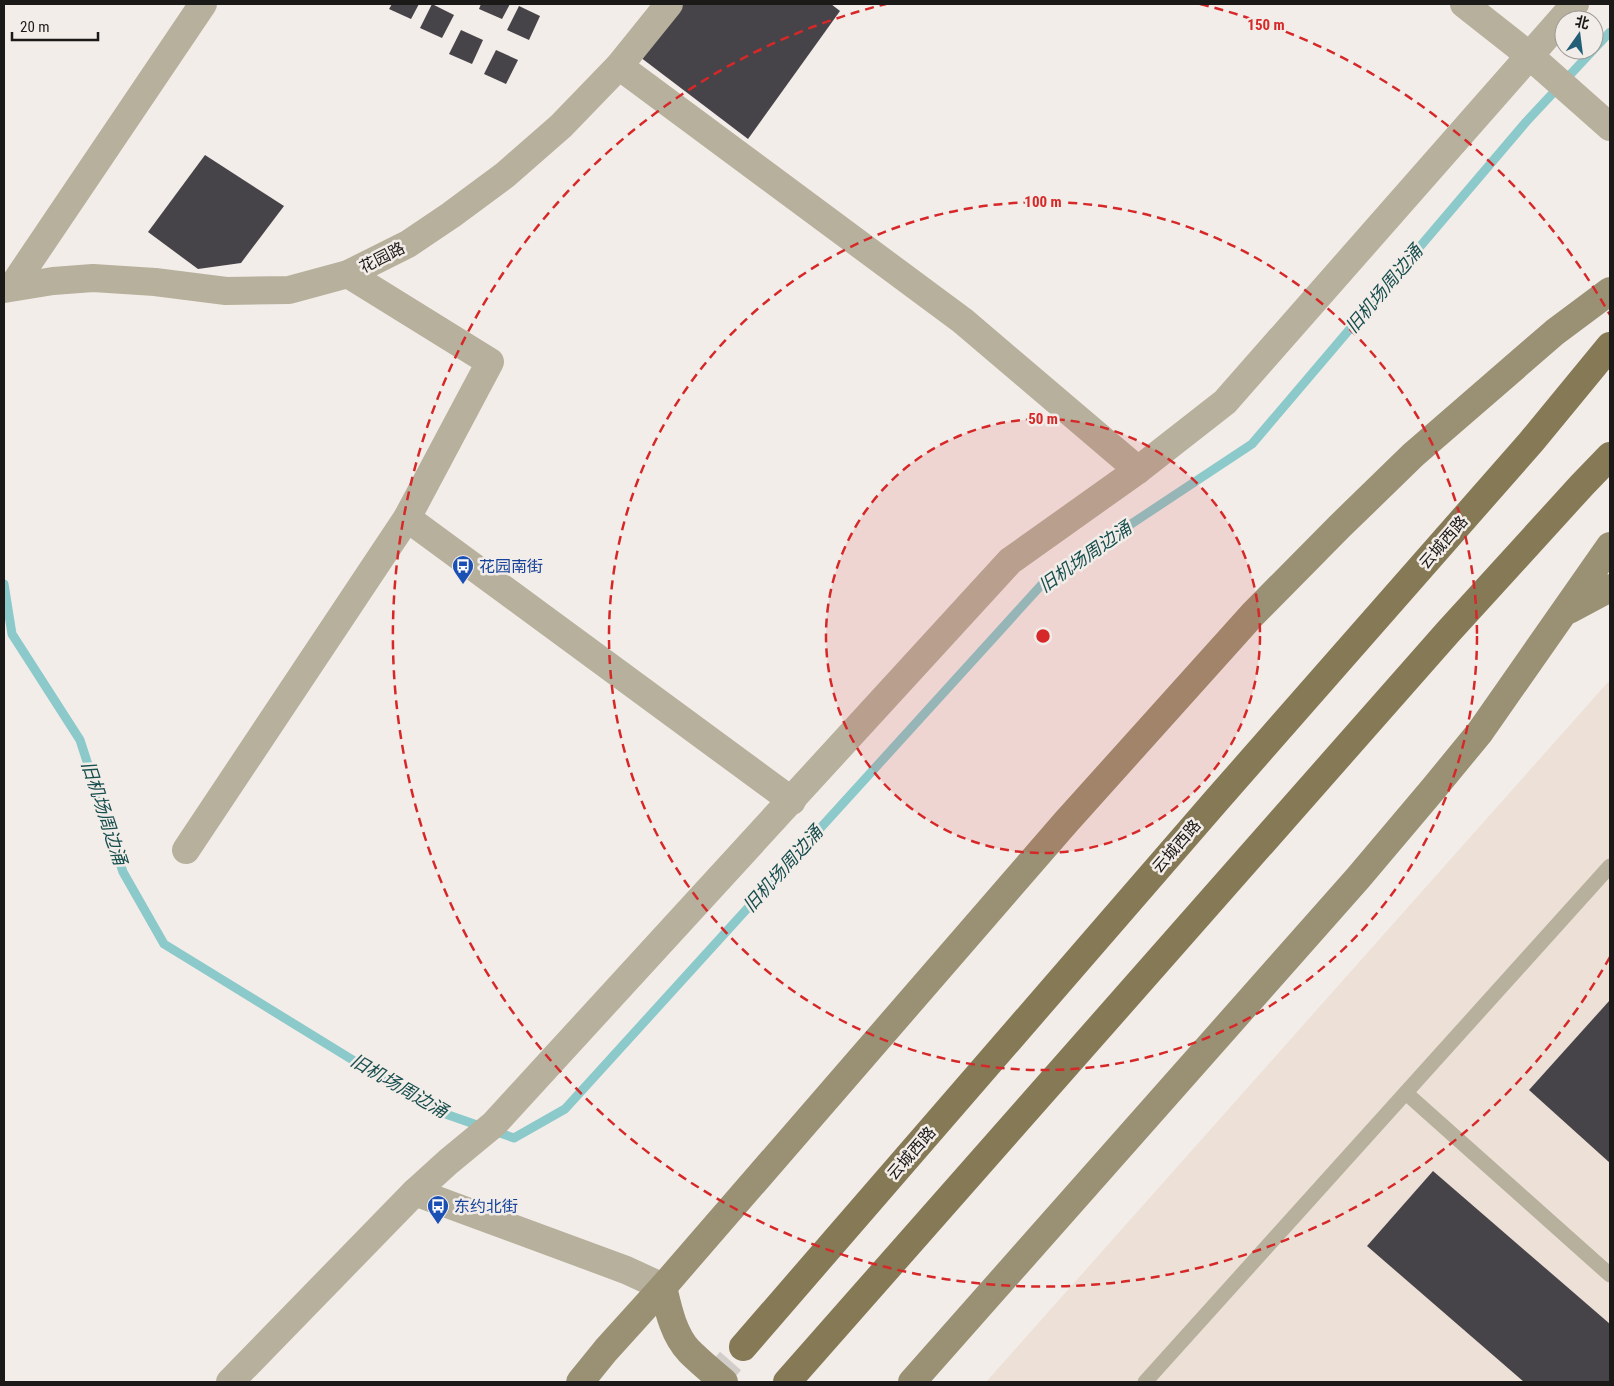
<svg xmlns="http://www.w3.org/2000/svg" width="1614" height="1386" font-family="'Roboto Condensed','Noto Sans SC',sans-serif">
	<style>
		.built { fill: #ede0d7 }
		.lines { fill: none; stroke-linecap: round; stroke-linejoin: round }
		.stream { stroke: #8cc9ca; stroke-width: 9 }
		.building { fill: #474449 }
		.primary-tunnel { stroke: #d3cdca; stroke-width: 28; stroke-dasharray: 28 14; stroke-linecap: butt }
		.service { stroke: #b6b09c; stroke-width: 15 }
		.minor { stroke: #b6b09c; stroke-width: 28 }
		.secondary { stroke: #9a9174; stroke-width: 28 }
		.primary { stroke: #867a56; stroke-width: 28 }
		.ring { fill: none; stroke: #d62828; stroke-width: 2.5; stroke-dasharray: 9 6 }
		.labels { text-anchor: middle; stroke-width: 5; stroke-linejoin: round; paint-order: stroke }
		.street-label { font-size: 16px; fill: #1c1a18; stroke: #f3ede9 }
		.transit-label { font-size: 16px; fill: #164399; stroke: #f3ede9; text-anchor: start }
		.water-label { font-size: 18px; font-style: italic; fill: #174e4e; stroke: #f3ede9 }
		.centre { fill: #d62828; stroke: #f3ede9; stroke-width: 2.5 }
		.ring-label { font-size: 15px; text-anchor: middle; font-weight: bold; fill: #d62828; stroke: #f3ede9; stroke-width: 5; stroke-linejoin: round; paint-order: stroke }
	</style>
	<rect width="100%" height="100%" fill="#f3ede9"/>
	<path class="built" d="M 1608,682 L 1610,682 L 1610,1382 L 986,1382 Z"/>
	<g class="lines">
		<path class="stream" d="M 4,584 L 12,634 L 80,740 L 123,872 L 164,944 L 434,1110 L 514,1138 L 565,1109 L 1045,581 L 1252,444 L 1526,122 L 1610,32"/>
	</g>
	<g class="building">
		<path d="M 392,4 L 419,4 L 411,19 L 389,9 Z"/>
		<path d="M 432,4 L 454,15 L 442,38 L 420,28 Z"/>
		<path d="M 481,4 L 510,4 L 502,19 L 479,9 Z"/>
		<path d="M 683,4 L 831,4 L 840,11 L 748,139 L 640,57 Z"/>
		<path d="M 519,6 L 540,16 L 529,40 L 507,30 Z"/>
		<path d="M 461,30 L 483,40 L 472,64 L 449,54 Z"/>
		<path d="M 496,50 L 518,60 L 506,84 L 484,74 Z"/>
		<path d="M 205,155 L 284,206 L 241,263 L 198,269 L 148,232 Z"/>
		<path d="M 1610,1000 L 1610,1163 L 1529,1090 Z"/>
		<path d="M 1433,1171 L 1610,1324 L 1610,1382 L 1524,1382 L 1367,1246 Z"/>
	</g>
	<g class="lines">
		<path class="primary-tunnel" d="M 712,1382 L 743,1347"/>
		<g class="service">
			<path d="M 1406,1093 L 1610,1275"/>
			<path d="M 1145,1382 L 1610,866"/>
		</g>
		<g class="minor">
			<path d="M 1464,4 L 1530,56 L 1610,127"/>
			<path d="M 619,66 L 963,321 L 1138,470"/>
			<path d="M 12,287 L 203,4"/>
			<path d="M 4,289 L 53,281 L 93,278 L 155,282 L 226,291 L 289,290 L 348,274 L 408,244 L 451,215 L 505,175 L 561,126 L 619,66 L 669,4"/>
			<path d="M 407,518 L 792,801"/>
			<path d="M 186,850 L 407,518 L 490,362 L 348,274"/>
			<path d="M 663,1287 L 626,1270 L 415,1192 L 448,1162 L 494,1124 L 1010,561 L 1138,470 L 1225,402 L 1575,4"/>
			<path d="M 230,1382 L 415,1192"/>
		</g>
		<g class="secondary">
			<path d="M 1569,610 L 1610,588"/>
			<path d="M 663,1287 C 668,1308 673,1334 689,1351 C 700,1362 712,1372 724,1382"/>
			<path d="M 580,1382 L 606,1350 L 663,1287 L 1066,822 L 1253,614 L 1339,527 L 1413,455 L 1555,332 L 1610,291"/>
			<path d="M 912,1382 L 1358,878 L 1434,788 L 1480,732 L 1610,546"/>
		</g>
		<g class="primary">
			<path d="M 743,1347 L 1215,802 L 1531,442 L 1610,346"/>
			<path d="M 787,1382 L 1448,632 L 1582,485 L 1610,456"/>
		</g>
	</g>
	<circle cx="1043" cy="636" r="217" fill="#d62828" fill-opacity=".12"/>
	<g class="ring">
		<circle cx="1043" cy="636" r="217"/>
		<circle cx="1043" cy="636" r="434"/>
		<path d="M1610 957A651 651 0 1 1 886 4M1200 4A651 651 0 0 1 1610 315"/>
	</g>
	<defs>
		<g id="bus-pin" transform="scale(1.125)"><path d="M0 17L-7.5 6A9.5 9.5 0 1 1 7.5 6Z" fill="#1a4fb4" stroke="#f3ede9"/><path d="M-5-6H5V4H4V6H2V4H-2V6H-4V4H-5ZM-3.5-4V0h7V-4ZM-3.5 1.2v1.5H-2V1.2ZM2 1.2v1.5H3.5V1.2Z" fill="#fff"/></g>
	</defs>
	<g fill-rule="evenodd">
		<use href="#bus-pin" x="463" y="566"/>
		<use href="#bus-pin" x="438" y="1206"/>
	</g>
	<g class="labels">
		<g class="street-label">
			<text transform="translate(382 257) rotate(-27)" y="6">花园路</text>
			<text transform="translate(1443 542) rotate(-49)" y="6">云城西路</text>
			<text transform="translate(1176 846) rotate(-49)" y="6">云城西路</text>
			<text transform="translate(911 1153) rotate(-49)" y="6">云城西路</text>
		</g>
		<g class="transit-label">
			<text x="479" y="572">花园南街</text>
			<text x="454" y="1212">东约北街</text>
		</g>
		<g class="water-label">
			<text transform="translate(1384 289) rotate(-50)" y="6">旧机场周边涌</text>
			<text transform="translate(1085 557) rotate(-35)" y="6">旧机场周边涌</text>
			<text transform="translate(104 813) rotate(72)" y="6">旧机场周边涌</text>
			<text transform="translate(783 869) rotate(-48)" y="6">旧机场周边涌</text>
			<text transform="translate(399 1086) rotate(30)" y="6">旧机场周边涌</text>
		</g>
	</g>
	<circle cx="1043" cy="636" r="8" class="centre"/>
	<g class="ring-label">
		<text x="1266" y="30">150 m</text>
		<text x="1043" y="207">100 m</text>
		<text x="1043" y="424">50 m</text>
	</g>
	<rect width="1614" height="1386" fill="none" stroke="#1c1a18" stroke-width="10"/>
	<g transform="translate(1579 35) rotate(14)"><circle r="24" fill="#f3ede9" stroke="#9d9995"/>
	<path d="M0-4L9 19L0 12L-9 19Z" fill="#236077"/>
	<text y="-8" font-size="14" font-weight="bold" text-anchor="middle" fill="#1c1a18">北</text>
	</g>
	<path d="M12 32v8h86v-8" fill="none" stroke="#1c1a18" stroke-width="2.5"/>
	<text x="20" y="32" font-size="15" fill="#1c1a18" stroke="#f3ede9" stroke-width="4" paint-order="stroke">20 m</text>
</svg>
